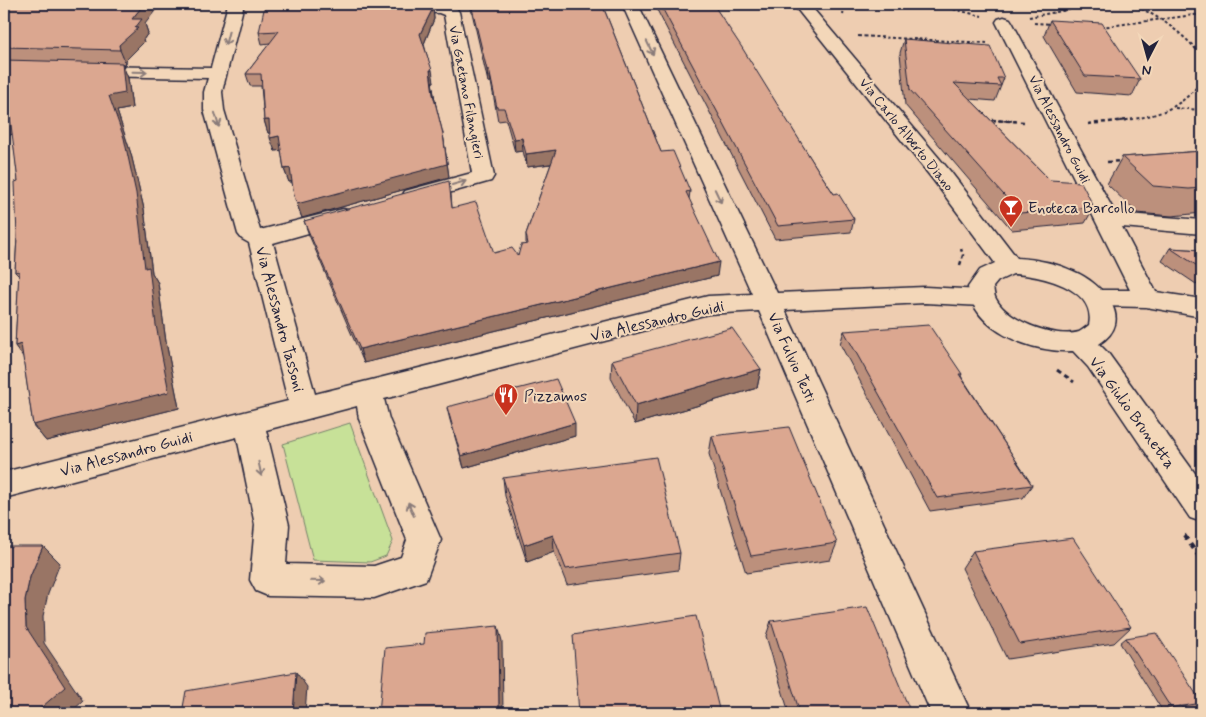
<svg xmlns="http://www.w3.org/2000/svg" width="1206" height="717" font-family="Mynerve,sans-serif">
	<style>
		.green { fill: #c7e198; stroke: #74826a }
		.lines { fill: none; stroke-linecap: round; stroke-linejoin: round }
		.minor-casing { stroke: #22223b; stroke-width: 3 }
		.major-casing { stroke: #22223b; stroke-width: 3 }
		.path-far3 { stroke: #22223b; stroke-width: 2; stroke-dasharray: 3 2.5; stroke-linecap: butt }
		.path-far2 { stroke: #22223b; stroke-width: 2.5; stroke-dasharray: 4 3; stroke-linecap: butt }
		.path-far1 { stroke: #22223b; stroke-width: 3; stroke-dasharray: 5 4; stroke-linecap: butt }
		.path { stroke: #22223b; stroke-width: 4; stroke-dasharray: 6 5; stroke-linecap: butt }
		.minor { fill: #f3d7b9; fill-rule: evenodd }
		.major { fill: #f3d7b9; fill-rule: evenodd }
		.wall { fill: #bc907c; stroke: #22223b }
		.shaded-wall { fill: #997565; stroke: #22223b }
		.building { fill: #dba790; stroke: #22223b }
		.oneway { stroke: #8a7c7a }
		.labels { text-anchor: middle; stroke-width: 4; stroke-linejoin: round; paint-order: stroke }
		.far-street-label { font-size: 14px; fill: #22223b; stroke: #f3d7b9 }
		.poi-label { font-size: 16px; fill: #22223b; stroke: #f3d7b9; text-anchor: start }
		.street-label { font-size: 16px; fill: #22223b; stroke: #f3d7b9 }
	</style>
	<rect width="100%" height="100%" fill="#eecdb1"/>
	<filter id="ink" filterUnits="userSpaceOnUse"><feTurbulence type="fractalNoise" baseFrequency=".02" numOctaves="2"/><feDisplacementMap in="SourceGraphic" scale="10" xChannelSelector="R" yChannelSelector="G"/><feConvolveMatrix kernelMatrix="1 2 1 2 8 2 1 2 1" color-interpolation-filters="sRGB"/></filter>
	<g filter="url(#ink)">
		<path class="green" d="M 350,423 L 393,541 L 386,556 L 370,562 L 313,560 L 283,444 Z"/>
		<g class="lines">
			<g class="minor-casing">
				<g id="minor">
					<path d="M 228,4 L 244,4 L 222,92 L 224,110 L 260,230 L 343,209 L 351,211 L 354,216 L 351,221 L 273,243 L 315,394 L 708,296 L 752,294 L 622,4 L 638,4 L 777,293 L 925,287 L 982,290 L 991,292 L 995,298 L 991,304 L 982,306 L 925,303 L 785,310 L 971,713 L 931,713 L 759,311 L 708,314 L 384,399 L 389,419 L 441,540 L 426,580 L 374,598 L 268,596 L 256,591 L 250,580 L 255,525 L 237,437 L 4,498 L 4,472 L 288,401 L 249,243 L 242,239 L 238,234 L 204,110 L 204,92 L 208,78 L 87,76 L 81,75 L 78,71 L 81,67 L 87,66 L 211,68 ZM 357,406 L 359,419 L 407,540 L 401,557 L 374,566 L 286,564 L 289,525 L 266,430 Z"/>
					<path d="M 298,4 L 443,4 L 457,9 L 459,12 L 494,176 L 491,181 L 413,203 L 405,201 L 402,196 L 405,191 L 472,173 L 444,15 L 439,13 L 306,9 L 301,7 Z"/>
					<path d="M 1004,17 L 1010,19 L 1012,22 L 1115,213 L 1202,220 L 1202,234 L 1122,227 L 1156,292 L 1202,299 L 1202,317 L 1146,307 L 1096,306 L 1087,304 L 1083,298 L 1087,292 L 1096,290 L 1130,290 L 996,22 L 998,19 Z"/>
				</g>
			</g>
			<g class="major-casing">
				<path id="major" d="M 793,4 L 809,4 L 950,171 L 1017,258 C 1036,259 1056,263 1073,271 C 1102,283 1137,320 1099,344 L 1108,353 L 1202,483 L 1202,522 L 1190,518 L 1088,367 L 1073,351 C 1033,353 974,332 968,287 L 980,270 L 995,263 L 934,181 ZM 1013,274 C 1040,275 1097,288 1089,325 C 1086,327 1083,330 1079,332 C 1056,339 1007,321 996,299 C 994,296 994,291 993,287 L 998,281 Z"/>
			</g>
			<g class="path-far3">
				<path d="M 932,4 L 982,16"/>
				<path d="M 1131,4 C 1159,16 1182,32 1202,56"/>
				<path d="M 843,15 L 845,4"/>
				<path d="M 1029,17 L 1100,4"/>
				<path d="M 1034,23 L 1053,24"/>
				<path d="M 1101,27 L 1202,14"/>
				<path d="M 858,36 L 987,43"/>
				<path d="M 1175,108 L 1202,110"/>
				<path d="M 987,120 L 1016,121"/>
				<path d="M 1120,121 C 1156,116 1178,111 1202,81"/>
			</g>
			<g class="path-far2">
				<path d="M 992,120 L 1026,122"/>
				<path d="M 1088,124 L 1128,120"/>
				<path d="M 1107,162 L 1123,161"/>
				<path d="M 960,265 L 963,255 L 961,249"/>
			</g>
			<path class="path-far1" d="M 1057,370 L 1074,382"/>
			<path class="path" d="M 1184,535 L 1202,561"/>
			<use href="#minor" class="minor"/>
			<use href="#major" class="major"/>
		</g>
		<g class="wall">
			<path d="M 4,4 L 145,24 L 148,33 L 143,40 L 144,42 L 126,60 L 126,64 L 122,64 L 128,78 L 132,108 L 117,111 L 131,154 L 144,209 L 152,273 L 158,283 L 166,342 L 179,408 L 46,441 L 33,425 L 23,356 L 15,346 L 19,276 L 15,272 L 17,237 L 18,181 L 13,134 L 4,137 Z"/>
			<path d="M 470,4 L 602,4 L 661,152 L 690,191 L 689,199 L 717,276 L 364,363 L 309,235 L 304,221 L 451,194 L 452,208 L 494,253 L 518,256 L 526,244 L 526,234 L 551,164 L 527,167 L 523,151 L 515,152 L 506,120 L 498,121 L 491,82 L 488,82 Z"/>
			<path d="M 654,4 L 713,4 L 818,170 L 834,194 L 854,219 L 851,232 L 775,239 Z"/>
			<path d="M 433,8 L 434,19 L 424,44 L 434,82 L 432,82 L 434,98 L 443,134 L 449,177 L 302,218 L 294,196 L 292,182 L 289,182 L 284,169 L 281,150 L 275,151 L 270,133 L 268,133 L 264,120 L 261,86 L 250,86 L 246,74 L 270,43 L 262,44 L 259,32 Z"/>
			<path d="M 1050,20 L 1140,79 L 1132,96 L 1077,92 L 1044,36 Z"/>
			<path d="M 904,39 L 1004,78 L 995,101 L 970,99 L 1050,180 L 1094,207 L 1085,223 L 1012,230 L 905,105 L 900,53 Z"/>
			<path d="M 1202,151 L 1202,213 L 1172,216 L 1137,213 L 1107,184 L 1122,157 Z"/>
			<path d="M 1170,248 L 1202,250 L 1202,288 L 1162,261 Z"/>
			<path d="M 844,331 L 962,374 L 961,376 L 1032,485 L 1023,498 L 930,511 L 840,344 Z"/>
			<path d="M 612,360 L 761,369 L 757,388 L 635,424 L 611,378 Z"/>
			<path d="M 447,408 L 575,436 L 464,468 L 450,420 Z"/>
			<path d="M 712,436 L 837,543 L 830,560 L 746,573 L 709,454 Z"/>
			<path d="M 503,478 L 680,553 L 678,570 L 567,585 L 554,552 L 527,562 L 505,496 Z"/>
			<path d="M 973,551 L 1131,627 L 1114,643 L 1007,659 L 962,568 Z"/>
			<path d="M 771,621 L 911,713 L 789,713 L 766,636 Z"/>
			<path d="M 1126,638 L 1202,703 L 1194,708 L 1184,710 L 1162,710 L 1120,643 Z"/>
		</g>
		<g class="shaded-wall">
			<path d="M 144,4 L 160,4 L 145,24 L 148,33 L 143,40 L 144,42 L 126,60 L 126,64 L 120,50 L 119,45 L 135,28 L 132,19 Z"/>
			<path d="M 433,8 L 434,19 L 423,46 L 420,34 Z"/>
			<path d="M 122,63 L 128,78 L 132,108 L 117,111 L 131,154 L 144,209 L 152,273 L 158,283 L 166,342 L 179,408 L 46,441 L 33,425 L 145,268 L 109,96 Z"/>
			<path d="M 489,69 L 491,82 L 488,82 L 487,70 Z"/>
			<path d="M 430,70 L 432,70 L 434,82 L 432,82 L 436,107 Z"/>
			<path d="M 10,117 L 19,132 L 4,137 L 4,119 Z"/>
			<path d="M 264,120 L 269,120 L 273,133 L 268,133 Z"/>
			<path d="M 443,134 L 449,177 L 302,218 L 297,204 Z"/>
			<path d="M 279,136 L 284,150 L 275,151 L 270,138 Z"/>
			<path d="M 522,138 L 523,151 L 515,152 L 514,139 Z"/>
			<path d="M 556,150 L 557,163 L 527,167 L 526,154 Z"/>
			<path d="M 290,168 L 294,181 L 289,182 L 284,169 Z"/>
			<path d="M 719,262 L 717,276 L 364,363 L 360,349 Z"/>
			<path d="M 21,344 L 27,362 L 15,346 Z"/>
			<path d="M 761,369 L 757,388 L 635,424 L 636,405 Z"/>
			<path d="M 575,423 L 575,436 L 464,468 L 461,456 Z"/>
			<path d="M 553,535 L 554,552 L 527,562 L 524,545 Z"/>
			<path d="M 43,546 L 60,563 L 48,594 L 43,616 L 44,643 L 83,701 L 70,713 L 35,713 L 26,627 L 25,600 L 30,577 Z"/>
			<path d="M 498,626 L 502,641 L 503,713 L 499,713 Z"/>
			<path d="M 296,672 L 307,687 L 305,713 L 293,713 Z"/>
		</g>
		<g class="building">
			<path d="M 4,4 L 144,4 L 132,19 L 142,19 L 135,28 L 138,28 L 119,45 L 120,50 L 4,47 Z"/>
			<path d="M 471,4 L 602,4 L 661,152 L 673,151 L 690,191 L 686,192 L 719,262 L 360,349 L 304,221 L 449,181 L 452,208 L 476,202 L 494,253 L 512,248 L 518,256 L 521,245 L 528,244 L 526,234 L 556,150 L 526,154 L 522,138 L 514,139 L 504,108 L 497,108 L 489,69 L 487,70 Z"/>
			<path d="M 660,4 L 713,4 L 741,46 L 818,170 L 834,194 L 838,193 L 854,219 L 778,226 Z"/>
			<path d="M 265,5 L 433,8 L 420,34 L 432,70 L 430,70 L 433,94 L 443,134 L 447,164 L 297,204 L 294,196 L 290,168 L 284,169 L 279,136 L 270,138 L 269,120 L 264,120 L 261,74 L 246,74 L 279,31 L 259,32 Z"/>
			<path d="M 1050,20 L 1102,23 L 1140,79 L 1085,76 Z"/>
			<path d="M 904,39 L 990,46 L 1004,78 L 997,78 L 1001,86 L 954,83 L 1050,180 L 1081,182 L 1094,207 L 1020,213 L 910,90 Z"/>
			<path d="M 4,60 L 122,63 L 125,93 L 109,96 L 124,138 L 136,193 L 145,268 L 149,267 L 156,325 L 169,392 L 33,425 L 21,344 L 15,346 L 19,271 L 15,272 L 17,237 L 15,182 L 18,181 L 10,117 L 4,119 Z"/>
			<path d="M 1202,151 L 1202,188 L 1189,189 L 1153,186 L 1122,157 Z"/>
			<path d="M 1170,248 L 1202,250 L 1202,269 Z"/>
			<path d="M 929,325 L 962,374 L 959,374 L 1032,485 L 937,498 L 844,331 Z"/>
			<path d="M 732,328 L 761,369 L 636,405 L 612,360 Z"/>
			<path d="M 556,379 L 575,423 L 461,456 L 447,407 Z"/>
			<path d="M 789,427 L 837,543 L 751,556 L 712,436 Z"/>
			<path d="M 656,457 L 680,553 L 566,569 L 553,535 L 524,545 L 503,478 Z"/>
			<path d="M 1073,538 L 1131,627 L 1020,644 L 973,551 Z"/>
			<path d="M 4,546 L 43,546 L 30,577 L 25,600 L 26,627 L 65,687 L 35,713 L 4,713 Z"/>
			<path d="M 867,607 L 911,713 L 800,713 L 771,621 Z"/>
			<path d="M 696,616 L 720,713 L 579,713 L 573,635 Z"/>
			<path d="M 498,626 L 499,713 L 379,713 L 385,648 L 424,644 L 425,633 Z"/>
			<path d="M 1156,633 L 1202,703 L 1171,708 L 1126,638 Z"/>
			<path d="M 296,672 L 293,713 L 182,713 L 186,691 Z"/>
			<path d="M 1181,706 L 1186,713 L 1143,713 Z"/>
		</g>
		<defs><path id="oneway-shaft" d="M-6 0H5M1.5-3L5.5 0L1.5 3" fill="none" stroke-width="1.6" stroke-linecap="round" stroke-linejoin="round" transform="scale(1.25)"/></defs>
		<g class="oneway">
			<use href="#oneway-shaft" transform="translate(227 38) rotate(104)"/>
			<use href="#oneway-shaft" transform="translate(650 48) rotate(65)"/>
			<use href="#oneway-shaft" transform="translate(140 72) rotate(1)"/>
			<use href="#oneway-shaft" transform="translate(217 120) rotate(74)"/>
			<use href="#oneway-shaft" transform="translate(459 183) rotate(-16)"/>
			<use href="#oneway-shaft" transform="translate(718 196) rotate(65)"/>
			<use href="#oneway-shaft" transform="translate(260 469) rotate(78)"/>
			<use href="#oneway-shaft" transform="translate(411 509) rotate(-112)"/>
			<use href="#oneway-shaft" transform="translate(318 581) rotate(1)"/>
		</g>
	</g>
	<defs>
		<g id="bar-pin" transform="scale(1.25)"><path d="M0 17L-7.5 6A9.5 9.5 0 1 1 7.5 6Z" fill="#c8321e" stroke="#f3d7b9"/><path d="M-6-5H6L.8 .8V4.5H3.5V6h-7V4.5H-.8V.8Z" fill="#fff"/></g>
		<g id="restaurant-pin" transform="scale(1.25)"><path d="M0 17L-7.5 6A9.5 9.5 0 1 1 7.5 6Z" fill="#c8321e" stroke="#f3d7b9"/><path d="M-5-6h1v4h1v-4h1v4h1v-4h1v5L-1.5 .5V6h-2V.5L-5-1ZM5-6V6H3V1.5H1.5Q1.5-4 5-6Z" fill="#fff"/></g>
	</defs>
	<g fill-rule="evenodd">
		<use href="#bar-pin" x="1011" y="207"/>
		<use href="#restaurant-pin" x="506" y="395"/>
	</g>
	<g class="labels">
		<g class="far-street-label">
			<text transform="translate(467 92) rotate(79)" y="5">Via Gaetano Filangieri</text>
			<text transform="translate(1060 129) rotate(63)" y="5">Via Alessandro Guidi</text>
			<text transform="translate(907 134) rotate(51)" y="5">Via Carlo Alberto Diano</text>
		</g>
		<g class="poi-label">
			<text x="1028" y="213">Enoteca Barcollo</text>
			<text x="524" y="401">Pizzamos</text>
		</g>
		<g class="street-label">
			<text transform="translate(281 319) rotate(75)" y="6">Via Alessandro Tassoni</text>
			<text transform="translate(657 320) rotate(-13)" y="6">Via Alessandro Guidi</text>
			<text transform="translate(793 357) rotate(66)" y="6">Via Fulvio Testi</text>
			<text transform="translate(1133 412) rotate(54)" y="6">Via Giulio Brunetta</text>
			<text transform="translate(126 453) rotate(-15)" y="6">Via Alessandro Guidi</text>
		</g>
	</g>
	<rect width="1206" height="717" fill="none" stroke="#f3d7b9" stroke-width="20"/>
	<rect x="10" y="10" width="1186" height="697" fill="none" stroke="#22223b" stroke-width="2" filter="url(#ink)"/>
	<g transform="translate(1148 58) rotate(186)" stroke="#f3d7b9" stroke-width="4" paint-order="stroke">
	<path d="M0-4L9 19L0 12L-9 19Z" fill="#22223b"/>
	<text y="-8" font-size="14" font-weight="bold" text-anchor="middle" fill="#22223b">N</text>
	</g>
</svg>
